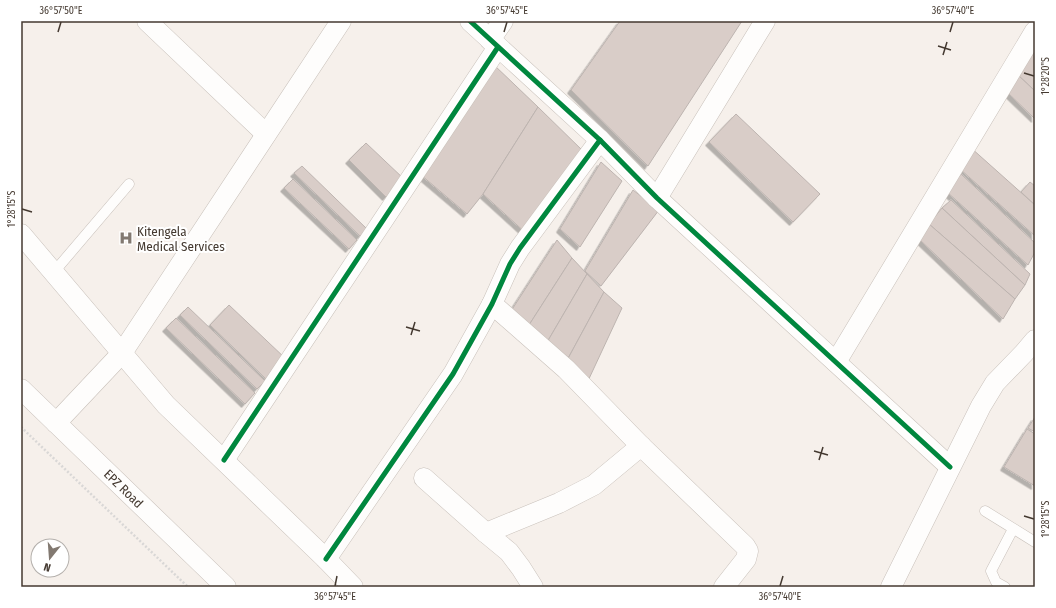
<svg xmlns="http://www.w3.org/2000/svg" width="1056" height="608" font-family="'Fira Sans Condensed',sans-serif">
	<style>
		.building { fill: #d9cdc8; stroke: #bdb4b0; filter: url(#shadow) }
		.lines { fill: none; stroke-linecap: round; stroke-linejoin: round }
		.service-casing { stroke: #c8c0ba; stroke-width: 11 }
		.minor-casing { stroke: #c8c0ba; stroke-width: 21 }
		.path { stroke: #d9d7d6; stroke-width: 2.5; stroke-dasharray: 2 2; stroke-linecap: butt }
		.service { stroke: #fefdfc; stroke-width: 10 }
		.minor { stroke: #fefdfc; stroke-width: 20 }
		.cycleway-casing { stroke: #fff; stroke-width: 8 }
		.cycleway { stroke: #00873e; stroke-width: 5 }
		.ticks { fill: none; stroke: #443930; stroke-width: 1.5 }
		.labels { text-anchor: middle; stroke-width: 4; stroke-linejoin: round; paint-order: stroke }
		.poi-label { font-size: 13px; fill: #443930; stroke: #fff; text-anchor: start }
		.street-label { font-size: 13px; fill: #443930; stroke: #fff }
		.neatline { fill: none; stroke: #443930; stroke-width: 1.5 }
		.ticks-label { font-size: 10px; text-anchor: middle; fill: #443930 }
	</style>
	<defs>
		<filter id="shadow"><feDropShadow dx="-3.5" dy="3.5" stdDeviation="0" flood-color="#0004"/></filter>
	</defs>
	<rect width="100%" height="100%" fill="#f6f0eb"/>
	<g class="building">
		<path d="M 620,21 L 742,21 L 648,166 L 571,90 Z"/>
		<path d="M 1035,51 L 1035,91 L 1018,75 L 1026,61 Z"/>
		<path d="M 493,64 L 538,107 L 483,194 L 467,214 L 421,175 Z"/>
		<path d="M 1018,75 L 1035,91 L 1035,119 L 1006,91 Z"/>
		<path d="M 538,107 L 584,152 L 528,235 L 483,194 Z"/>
		<path d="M 736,114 L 820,194 L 793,222 L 709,142 Z"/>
		<path d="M 366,143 L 404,179 L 386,197 L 349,160 Z"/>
		<path d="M 970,147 L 1035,205 L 1035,236 L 960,169 Z"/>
		<path d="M 601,162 L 622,181 L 580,247 L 560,229 Z"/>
		<path d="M 302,166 L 367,229 L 360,236 L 294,173 Z"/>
		<path d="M 961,174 L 1035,243 L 1035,252 L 1028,265 L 947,192 Z"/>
		<path d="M 293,179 L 357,240 L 349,249 L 284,188 Z"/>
		<path d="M 1030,182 L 1035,186 L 1035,205 L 1021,192 Z"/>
		<path d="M 633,190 L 659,210 L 601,286 L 585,271 Z"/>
		<path d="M 951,200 L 1030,274 L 1025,285 L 942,208 Z"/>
		<path d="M 942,208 L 1025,285 L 1015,299 L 929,224 Z"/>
		<path d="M 929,224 L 1015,299 L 1003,319 L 919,239 Z"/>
		<path d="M 557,240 L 572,258 L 529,325 L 511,311 Z"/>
		<path d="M 572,258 L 587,274 L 546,344 L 529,325 Z"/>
		<path d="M 587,274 L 604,292 L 565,364 L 546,344 Z"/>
		<path d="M 604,292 L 622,308 L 587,383 L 565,364 Z"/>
		<path d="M 229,305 L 286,359 L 266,379 L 210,325 Z"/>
		<path d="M 188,307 L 265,381 L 257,389 L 180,315 Z"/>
		<path d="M 176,318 L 255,393 L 245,404 L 166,328 Z"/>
		<path d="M 1035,417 L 1035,432 L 1028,428 Z"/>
		<path d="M 1027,429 L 1035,434 L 1035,486 L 1004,467 Z"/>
	</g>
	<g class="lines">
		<g class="service-casing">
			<g id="service">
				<path d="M 54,272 L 129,184"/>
				<path d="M 985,511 L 1035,542"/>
				<path d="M 1005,587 L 996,582 L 991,571 L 1013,529"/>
			</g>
		</g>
		<g class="minor-casing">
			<g id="minor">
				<path d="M 147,21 L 266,134"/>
				<path d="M 470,21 L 600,140 L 657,198 L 950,467"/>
				<path d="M 490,40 L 503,21"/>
				<path d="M 657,198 L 765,21"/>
				<path d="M 21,234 L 166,405 L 326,559 L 353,587"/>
				<path d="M 492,304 L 566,369 L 641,446 L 745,546 L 748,551 L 746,559 L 724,587"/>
				<path d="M 836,362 L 1035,31"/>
				<path id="s1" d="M 21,389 L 226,587"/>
				<path d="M 56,423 L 122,353 L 341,21"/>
				<path d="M 224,460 L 498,47"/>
				<path d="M 424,478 L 486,533 L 559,503 L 594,485 L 641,446"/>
				<path d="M 486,533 L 509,552 L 521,568 L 533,587"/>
				<path d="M 326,559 L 453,374 L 492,304 L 510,264 L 520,248 L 600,140"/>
				<path d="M 891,587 L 981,406 L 995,383 L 1024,353 L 1035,340"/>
			</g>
		</g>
		<path class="path" d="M 21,427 L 188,587"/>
		<use href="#service" class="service"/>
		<use href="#minor" class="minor"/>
		<g class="cycleway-casing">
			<g id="cycleway">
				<path d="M 470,21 L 600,140 L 657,198 L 950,467"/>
				<path d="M 224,460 L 498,47"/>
				<path d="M 326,559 L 453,374 L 492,304 L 510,264 L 520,248 L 600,140"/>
			</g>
		</g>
		<use href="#cycleway" class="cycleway"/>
	</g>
	<path class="ticks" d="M 58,32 L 61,22M 504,32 L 507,22M 950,32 L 953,22M 938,46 L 951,50M 943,55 L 947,42M 1024,73 L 1034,76M 22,209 L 32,212M 406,327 L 420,331M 411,335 L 415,322M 814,451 L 828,455M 819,460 L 823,447M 1024,516 L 1034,519M 335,586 L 337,576M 780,586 L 783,576"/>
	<defs>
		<g id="hospital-bare" transform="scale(1.08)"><path d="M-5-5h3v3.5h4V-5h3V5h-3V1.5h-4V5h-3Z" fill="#827971" stroke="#fff" stroke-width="2.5" paint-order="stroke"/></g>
	</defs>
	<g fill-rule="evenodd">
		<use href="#hospital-bare" x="126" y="238"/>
	</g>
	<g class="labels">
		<g class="poi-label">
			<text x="137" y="236">Kitengela<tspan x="137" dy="15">Medical Services</tspan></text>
		</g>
		<g class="street-label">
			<text dy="5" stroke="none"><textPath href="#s1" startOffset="143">EPZ Road</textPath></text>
		</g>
	</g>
	<rect width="1056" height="608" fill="none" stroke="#ffffff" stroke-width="44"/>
	<g transform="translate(50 558) rotate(197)"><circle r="19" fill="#ffffff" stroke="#b4b0ac"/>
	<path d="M0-3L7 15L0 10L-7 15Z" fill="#827971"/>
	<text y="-6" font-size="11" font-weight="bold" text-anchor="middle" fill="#443930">N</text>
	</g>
	<rect x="22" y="22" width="1012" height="564" class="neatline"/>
	<g class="ticks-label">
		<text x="61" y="14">36°57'50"E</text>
		<text x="507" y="14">36°57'45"E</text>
		<text x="953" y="14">36°57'40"E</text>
		<text transform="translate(1045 76) rotate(-90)" y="4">1°28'20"S</text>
		<text transform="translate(11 209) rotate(-90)" y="4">1°28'15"S</text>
		<text transform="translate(1045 519) rotate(-90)" y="4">1°28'15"S</text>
		<text x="335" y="600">36°57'45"E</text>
		<text x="780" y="600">36°57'40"E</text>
	</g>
</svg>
